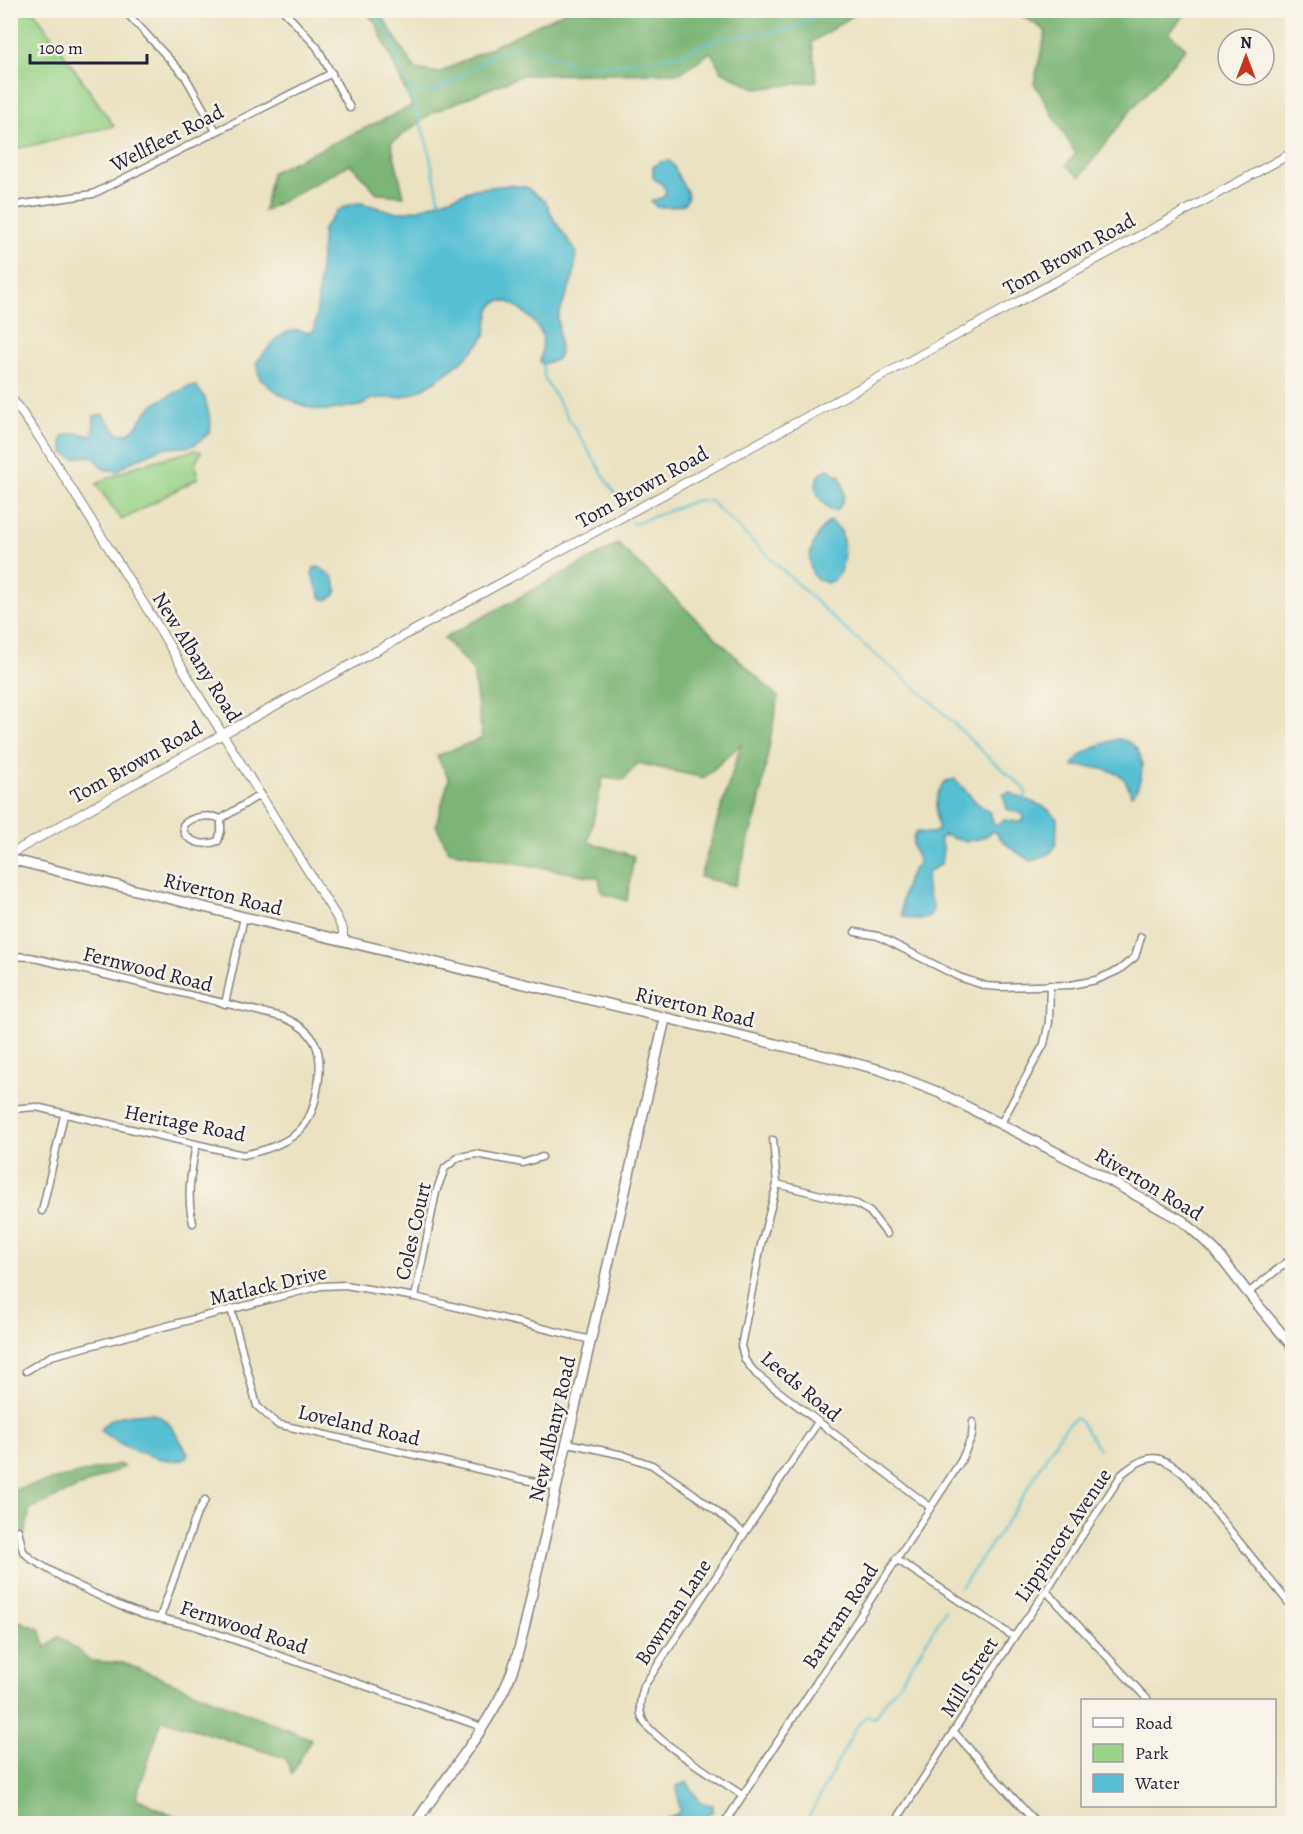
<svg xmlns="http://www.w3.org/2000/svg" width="1303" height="1834" font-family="Alegreya,serif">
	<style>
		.green { fill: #9ad487; stroke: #5e7b61; stroke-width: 1.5 }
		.forest { fill: #7bb674; stroke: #4e6c58; stroke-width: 1.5 }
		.water { fill: #56bfd3; stroke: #3c7087; stroke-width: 1.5 }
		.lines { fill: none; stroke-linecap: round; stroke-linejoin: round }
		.stream { stroke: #56bfd3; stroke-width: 2 }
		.minor-casing { stroke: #86827e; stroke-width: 9 }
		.tertiary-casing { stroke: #86827e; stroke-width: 10 }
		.secondary-casing { stroke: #86827e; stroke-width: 12 }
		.minor { stroke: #fff; stroke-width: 6 }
		.tertiary { stroke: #fff; stroke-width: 8 }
		.secondary { stroke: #fff; stroke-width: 9 }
		.labels { text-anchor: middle; stroke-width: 5; stroke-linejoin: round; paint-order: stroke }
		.street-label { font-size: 21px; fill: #22223b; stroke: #f7f3e8 }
	</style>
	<rect width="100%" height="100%" fill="#f7f3e8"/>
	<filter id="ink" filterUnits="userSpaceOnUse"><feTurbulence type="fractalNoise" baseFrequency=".0167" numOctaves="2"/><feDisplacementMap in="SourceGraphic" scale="12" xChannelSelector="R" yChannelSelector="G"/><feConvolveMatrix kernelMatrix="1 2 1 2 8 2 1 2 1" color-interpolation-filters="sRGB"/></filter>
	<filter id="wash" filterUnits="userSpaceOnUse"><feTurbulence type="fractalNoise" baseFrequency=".008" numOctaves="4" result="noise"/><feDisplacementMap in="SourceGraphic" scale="24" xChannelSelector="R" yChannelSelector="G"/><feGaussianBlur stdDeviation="1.35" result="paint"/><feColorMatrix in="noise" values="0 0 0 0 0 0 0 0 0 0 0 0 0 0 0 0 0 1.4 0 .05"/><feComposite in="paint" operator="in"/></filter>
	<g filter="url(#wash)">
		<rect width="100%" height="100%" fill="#eae2c1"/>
		<g class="green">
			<path d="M 10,11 L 34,11 L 114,126 L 11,150 Z"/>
			<path d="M 195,450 L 201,452 L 195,464 L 198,478 L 122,520 L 96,484 L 133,467 Z"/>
		</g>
		<g class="forest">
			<path d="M 364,11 L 378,11 L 380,13 L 415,69 L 439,73 L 566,11 L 860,11 L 812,42 L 817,81 L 757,89 L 721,71 L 711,52 L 680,73 L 522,75 L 434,112 L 391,143 L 404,196 L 378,194 L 350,164 L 264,211 L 272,172 L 412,106 L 375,22 Z"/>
			<path d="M 1015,11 L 1188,11 L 1169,33 L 1186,48 L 1131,110 L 1080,177 L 1066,165 L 1076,154 L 1034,83 L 1046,31 Z"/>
			<path d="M 618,544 L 778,697 L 758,809 L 735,886 L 700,877 L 741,744 L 704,778 L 638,763 L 623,780 L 603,778 L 588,842 L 634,856 L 627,901 L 602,893 L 599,878 L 449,851 L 436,825 L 449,779 L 437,756 L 482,738 L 473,671 L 444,638 Z"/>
			<path d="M 119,1464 L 124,1467 L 30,1509 L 24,1537 L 11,1544 L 11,1490 Z"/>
			<path d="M 11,1618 L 40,1629 L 46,1648 L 59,1636 L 91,1661 L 124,1663 L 311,1739 L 292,1774 L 285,1758 L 162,1719 L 136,1798 L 190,1823 L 11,1823 Z"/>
		</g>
		<g class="water">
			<path d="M 669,161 C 676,166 675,170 679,178 C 683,188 693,193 684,204 L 670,207 L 656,207 L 651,201 L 664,197 L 666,191 L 662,184 L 653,178 L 653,167 L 660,162 Z"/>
			<path d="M 509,185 L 526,187 L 546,202 L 554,220 L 576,251 L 574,275 L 558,317 L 560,354 L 556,360 L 542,364 L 540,362 C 541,354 544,343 542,335 C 538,323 510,295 497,302 C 484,309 491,332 480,343 C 465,361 428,389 406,396 C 394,400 381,396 370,400 C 367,401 365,404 362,405 C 358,407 352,407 348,407 C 339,409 330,411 321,410 C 300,408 275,392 260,379 L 256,363 L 276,339 L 287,332 L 297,330 L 309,333 L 314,330 L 317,311 L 323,229 L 337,211 L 351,204 L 361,203 L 394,212 L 402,212 L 419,209 L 475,189 Z"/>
			<path d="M 189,386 L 196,386 L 205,398 L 211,424 L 209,433 L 196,444 L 187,447 L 162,448 L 129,463 L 117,471 L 103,469 L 93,456 L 73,458 L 64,453 L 62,441 L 63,436 L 75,433 L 93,436 L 94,416 L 102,414 L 118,433 L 127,434 C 140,427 142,414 153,405 C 164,398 177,392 189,386 Z"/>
			<path d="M 828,469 L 840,476 C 845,490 847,500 836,511 C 818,506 806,477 828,469 Z"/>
			<path d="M 831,521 L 841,531 C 845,547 847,579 826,583 C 825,582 818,579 817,579 C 801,565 815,530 831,521 Z"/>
			<path d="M 319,567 L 333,577 L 337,589 L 335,595 L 327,600 L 321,598 L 312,574 L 314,568 Z"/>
			<path d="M 1118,739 C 1148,744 1145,774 1134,794 L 1131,795 C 1129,789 1127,781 1122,777 C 1111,767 1087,767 1073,766 C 1079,752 1104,743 1118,739 Z"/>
			<path d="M 955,779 L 976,802 L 990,813 L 994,824 L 999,825 L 1004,820 L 1018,822 L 1024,820 L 1023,814 L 1007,809 L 1003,795 L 1010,792 C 1025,802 1048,803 1057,819 C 1056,847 1060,852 1031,861 L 1013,850 L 998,836 L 997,833 L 992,831 C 979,844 959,842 945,835 L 939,838 L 943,849 L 941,864 L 927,873 C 926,881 926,890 929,897 C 930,899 933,904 933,906 C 934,922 910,921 902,915 C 900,902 905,882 913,870 C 915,867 918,865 919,862 C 915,852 909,843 916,832 L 932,833 L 939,830 C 935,815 933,793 946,781 Z"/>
			<path d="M 150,1413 C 171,1417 176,1436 188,1453 L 185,1459 C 164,1466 117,1445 101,1431 C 106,1414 135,1414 150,1413 Z"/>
			<path d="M 687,1782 L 700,1802 L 713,1805 L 713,1811 L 693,1823 L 659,1823 L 680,1812 L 677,1786 Z"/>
		</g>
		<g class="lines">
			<g class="stream">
				<path d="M 371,10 L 390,34 L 403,68 L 427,143 L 440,203"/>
				<path d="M 411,92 C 459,98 487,36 533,48 L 576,67 L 639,62 L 679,55 L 706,43 L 725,38 L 791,29 L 828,10"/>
				<path d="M 543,364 L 544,376 L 547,383 L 625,510"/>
				<path d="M 631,522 L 634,524 L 697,500 L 710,501 L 845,629 L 930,700 L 989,758 L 1024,788 L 1026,793 L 1024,801"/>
				<path d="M 961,1587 C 985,1556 1006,1523 1027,1490 C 1036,1475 1063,1423 1076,1418 L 1080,1421 L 1099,1449"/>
				<path d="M 805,1824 L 855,1729 L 867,1715 L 874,1718 C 879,1714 880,1708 884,1703 C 908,1674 926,1642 945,1610"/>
			</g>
		</g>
	</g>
	<g filter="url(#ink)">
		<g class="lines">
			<g class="minor-casing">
				<g id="minor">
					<path d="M 124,10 L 185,76 L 216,131"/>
					<path d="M 283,10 L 317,47 L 350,108"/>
					<path d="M 10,206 L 93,194 L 332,73"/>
					<path d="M 221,819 C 210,814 192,816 183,825 L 184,833 C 192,844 206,846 218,841 L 221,831 L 221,819 L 261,794"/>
					<path d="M 855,932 L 878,936 L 959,977 L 986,986 L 1001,987 L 1071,985 L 1096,980 L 1119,970 L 1135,957 L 1141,937"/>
					<path d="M 10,956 L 30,957 L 282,1017 C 319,1031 324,1054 317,1091 C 315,1104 311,1118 301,1129 C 287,1144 263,1151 243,1155 L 36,1107 L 10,1109"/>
					<path d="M 225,1004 L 244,917"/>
					<path d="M 1001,1123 L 1044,1044 L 1049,1022 L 1050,985"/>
					<path d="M 773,1140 L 777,1184 L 761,1245 L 741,1346 L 745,1360 L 756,1374 L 930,1507"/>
					<path d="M 777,1184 L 857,1204 L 870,1212 L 887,1234"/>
					<path d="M 42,1211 L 64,1115"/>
					<path d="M 193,1223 C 186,1196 191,1172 196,1145"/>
					<path d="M 1248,1293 L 1292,1258"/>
					<path d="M 415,1297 L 436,1192 L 445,1168 L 459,1157 L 476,1154 L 523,1163 L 542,1157"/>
					<path d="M 231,1309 L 257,1406 L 277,1424 L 557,1487"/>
					<path d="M 26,1371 L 51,1356 L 321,1286 L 345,1285 L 415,1297 L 591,1340"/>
					<path d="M 568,1443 L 623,1455 L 652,1465 L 694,1494 L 744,1533"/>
					<path d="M 18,1530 L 23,1551 L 31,1559 L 68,1581 L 118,1605 L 144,1615 L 195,1626 L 482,1727"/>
					<path d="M 896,1559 L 1014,1637"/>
					<path d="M 1046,1591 L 1148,1700"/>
					<path d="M 160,1618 L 196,1516 L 205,1500"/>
					<path d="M 954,1732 L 1037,1824"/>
					<path d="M 742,1795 C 722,1781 649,1738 642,1718 C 638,1706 641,1698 644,1686 L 818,1422"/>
					<path d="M 724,1824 L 961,1461 L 972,1436 L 973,1422"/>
					<path d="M 894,1824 L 1014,1637 L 1046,1591 L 1122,1474 C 1149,1451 1162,1454 1187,1477 L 1292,1607"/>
				</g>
			</g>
			<g class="tertiary-casing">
				<g id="tertiary">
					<path d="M 10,396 L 39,437 L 156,623 L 202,701 L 336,916 L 343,930 L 343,941"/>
					<path d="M 10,854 L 223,734 L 1292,153"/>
				</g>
			</g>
			<g class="secondary-casing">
				<g id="secondary">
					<path d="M 10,859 L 244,917 L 834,1058 L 881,1070 L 940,1093 L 1083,1166 L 1183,1221 L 1215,1250 L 1248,1293 L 1292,1346"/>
					<path d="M 415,1824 C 444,1779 480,1738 504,1690 C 520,1658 527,1614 535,1580 L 665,1019"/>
				</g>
			</g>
			<use href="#minor" class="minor"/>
			<use href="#tertiary" class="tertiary"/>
			<use href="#secondary" class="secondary"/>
		</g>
	</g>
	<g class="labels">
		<g class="street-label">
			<text transform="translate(167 138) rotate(-27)" y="7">Wellfleet Road</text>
			<text transform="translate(1069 254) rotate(-29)" y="7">Tom Brown Road</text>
			<text transform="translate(642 487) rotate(-29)" y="7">Tom Brown Road</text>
			<text transform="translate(197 657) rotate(58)" y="7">New Albany Road</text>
			<text transform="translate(136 762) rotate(-29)" y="7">Tom Brown Road</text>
			<text transform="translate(223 894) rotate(14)" y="7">Riverton Road</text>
			<text transform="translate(148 969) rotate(14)" y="7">Fernwood Road</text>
			<text transform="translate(695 1007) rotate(13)" y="7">Riverton Road</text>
			<text transform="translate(185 1123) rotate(11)" y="7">Heritage Road</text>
			<text transform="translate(1149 1184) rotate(31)" y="7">Riverton Road</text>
			<text transform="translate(413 1231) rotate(-77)" y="7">Coles Court</text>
			<text transform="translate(268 1285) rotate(-13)" y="7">Matlack Drive</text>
			<text transform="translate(801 1386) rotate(40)" y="7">Leeds Road</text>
			<text transform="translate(359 1425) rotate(13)" y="7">Loveland Road</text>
			<text transform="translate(552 1429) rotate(-77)" y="7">New Albany Road</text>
			<text transform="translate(1063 1535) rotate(-56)" y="7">Lippincott Avenue</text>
			<text transform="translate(673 1612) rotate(-57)" y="7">Bowman Lane</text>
			<text transform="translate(840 1616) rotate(-57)" y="7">Bartram Road</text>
			<text transform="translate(244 1627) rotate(18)" y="7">Fernwood Road</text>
			<text transform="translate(969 1677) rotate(-58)" y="7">Mill Street</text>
		</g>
	</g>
	<rect width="1303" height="1834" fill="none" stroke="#f7f3e8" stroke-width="36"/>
	<rect x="1081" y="1699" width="195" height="108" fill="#f7f3e8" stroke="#a29fa3" stroke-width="1.5"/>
	<rect x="1093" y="1718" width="30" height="9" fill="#ffffff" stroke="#a29fa3" stroke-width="1.5"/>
	<text x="1135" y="1729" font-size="18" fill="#22223b">Road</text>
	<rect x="1093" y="1744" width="30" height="18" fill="#9ad487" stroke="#a29fa3" stroke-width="1.5"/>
	<text x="1135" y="1759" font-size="18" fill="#22223b">Park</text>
	<rect x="1093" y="1774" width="30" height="18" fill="#56bfd3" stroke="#a29fa3" stroke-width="1.5"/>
	<text x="1135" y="1789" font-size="18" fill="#22223b">Water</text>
	<g transform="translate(1246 57)"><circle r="28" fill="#f7f3e8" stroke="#a29fa3" stroke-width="1.5"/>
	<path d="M0-4.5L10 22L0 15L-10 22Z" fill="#c8321e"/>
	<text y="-9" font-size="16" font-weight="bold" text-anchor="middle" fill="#22223b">N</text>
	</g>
	<path d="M30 54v9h117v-9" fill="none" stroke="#22223b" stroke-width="3"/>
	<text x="39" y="54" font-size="18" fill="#22223b" stroke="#f7f3e8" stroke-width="4.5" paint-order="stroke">100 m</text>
</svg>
